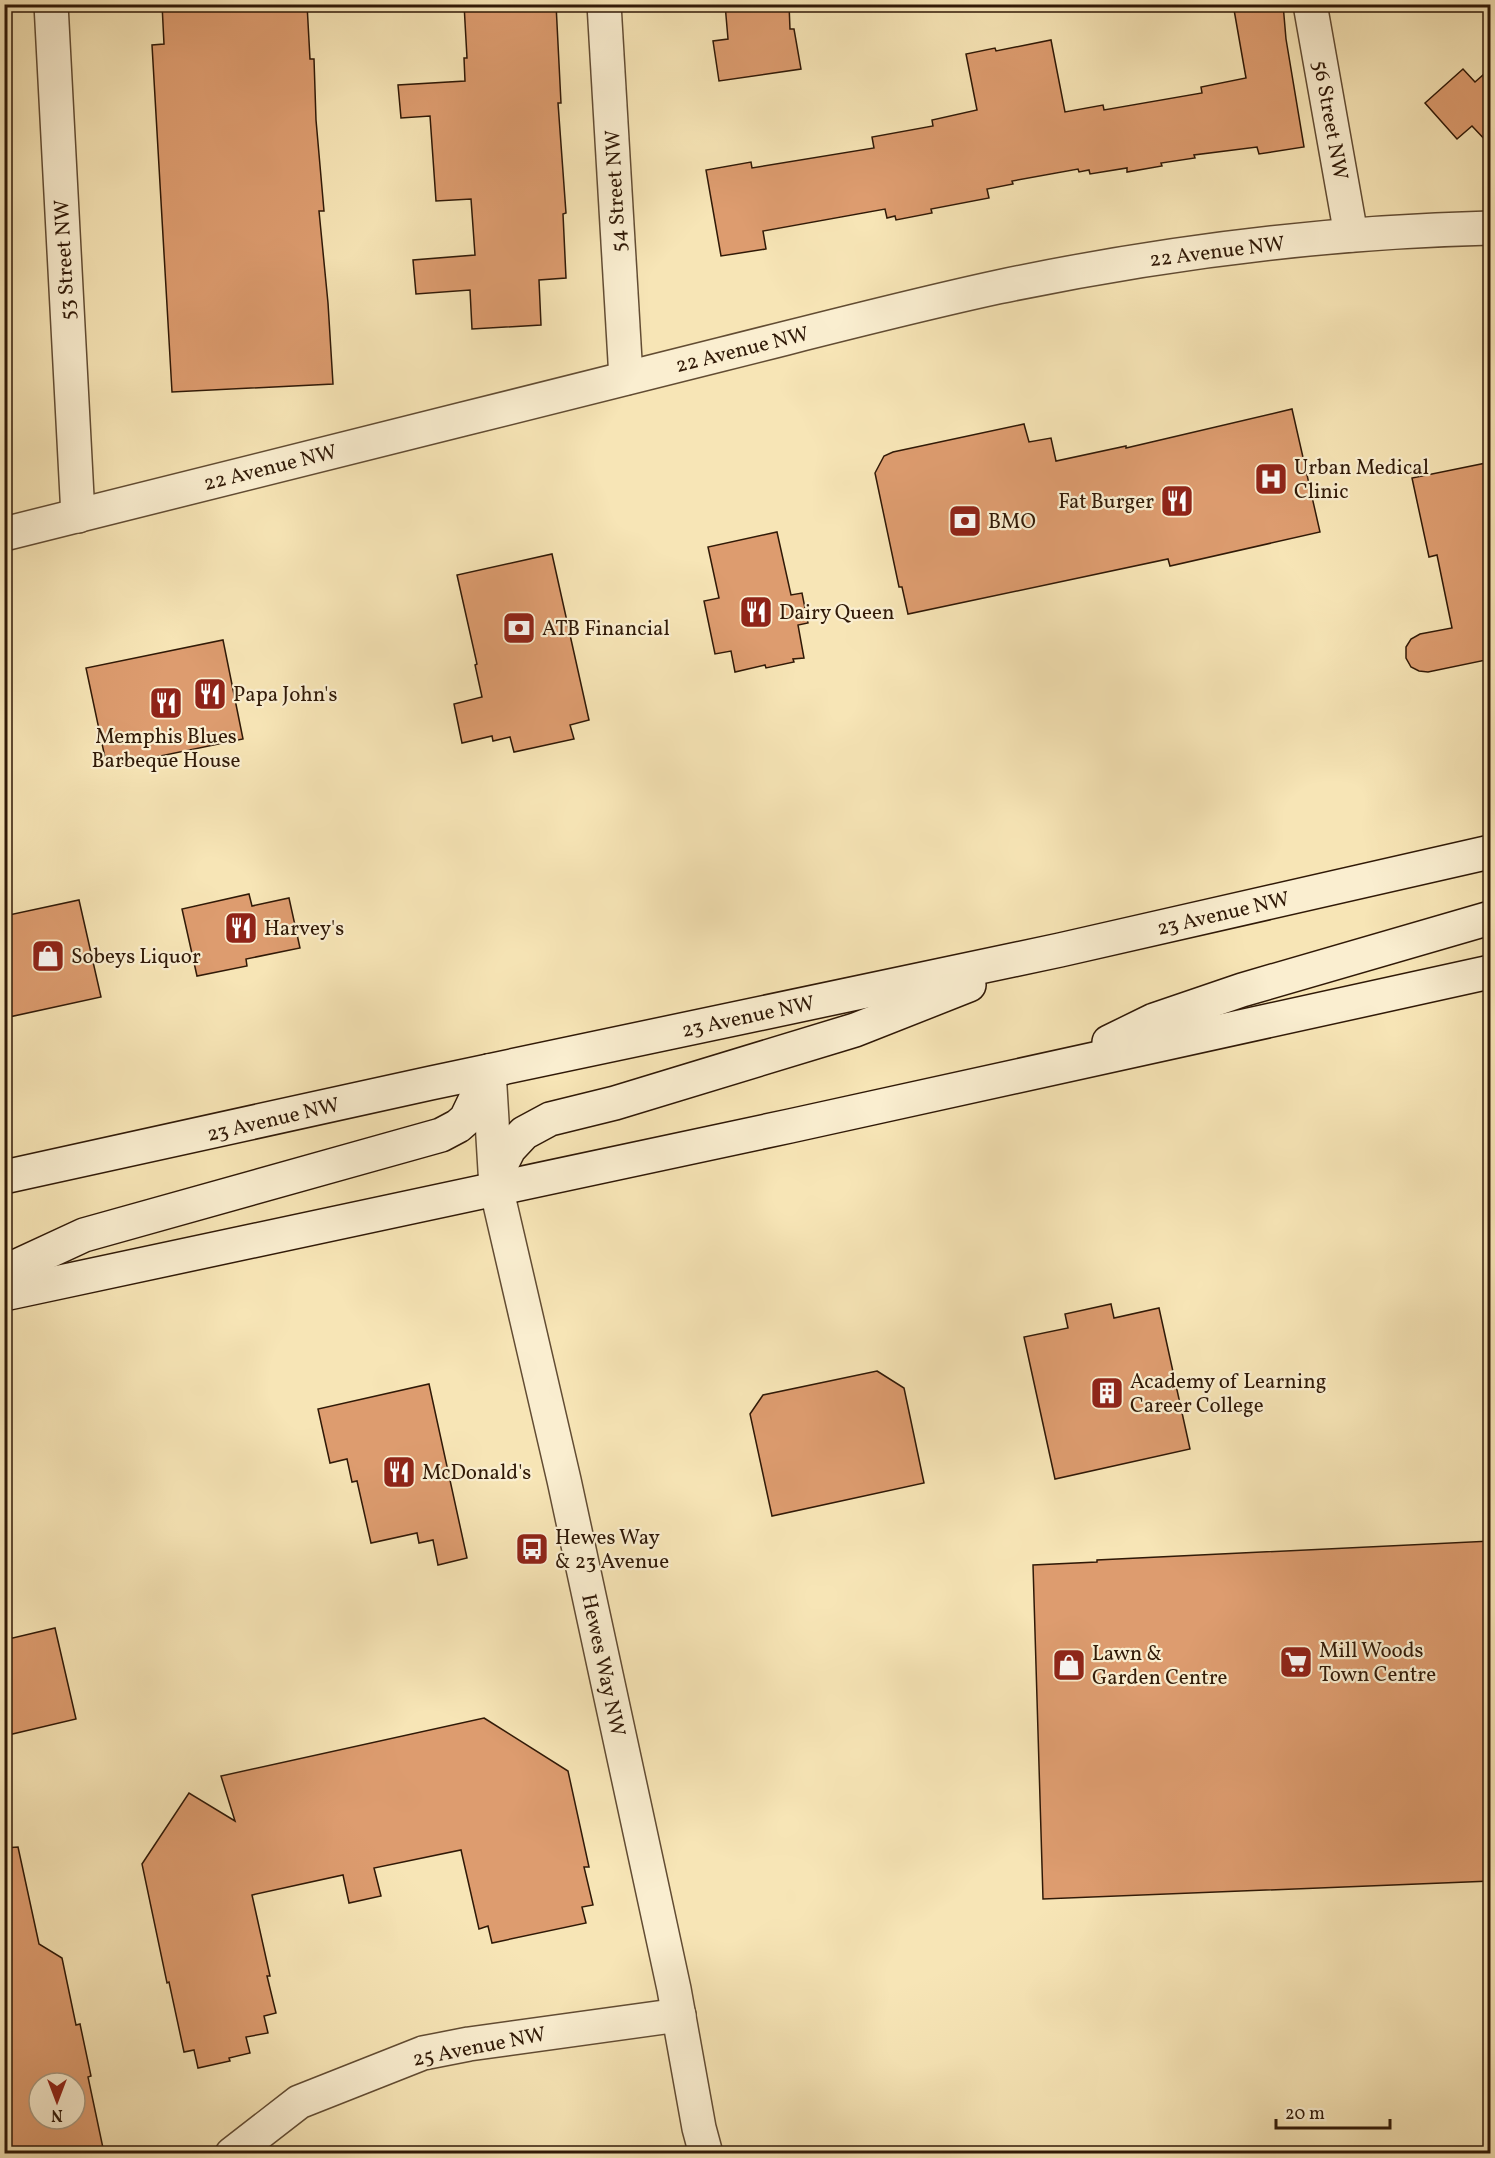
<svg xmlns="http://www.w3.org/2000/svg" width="1495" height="2158" font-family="Vollkorn,serif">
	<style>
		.building { fill: #dd9c6f; stroke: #301907; stroke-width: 1.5; fill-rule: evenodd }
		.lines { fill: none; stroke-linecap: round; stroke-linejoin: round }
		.minor-casing { stroke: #624c33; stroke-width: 36 }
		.tertiary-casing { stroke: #624c33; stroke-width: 36 }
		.secondary-casing { stroke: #301907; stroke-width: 36 }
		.minor { stroke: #faeed0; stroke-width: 33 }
		.tertiary { stroke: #faeed0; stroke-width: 33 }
		.secondary { stroke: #faeed0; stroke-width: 33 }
		.labels { text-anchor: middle; stroke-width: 4.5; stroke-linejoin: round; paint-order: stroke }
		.street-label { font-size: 21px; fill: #301907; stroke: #faeed0 }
		.poi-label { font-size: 21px; fill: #301907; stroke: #faeed0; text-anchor: start }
	</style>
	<rect width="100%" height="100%" fill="#f7e5b6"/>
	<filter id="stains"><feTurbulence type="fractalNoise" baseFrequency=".00333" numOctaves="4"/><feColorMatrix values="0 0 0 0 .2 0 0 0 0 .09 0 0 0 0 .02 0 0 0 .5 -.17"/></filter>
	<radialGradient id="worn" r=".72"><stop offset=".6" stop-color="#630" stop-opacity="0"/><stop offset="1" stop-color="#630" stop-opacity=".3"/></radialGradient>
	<g class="building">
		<path d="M 162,4 L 307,4 L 310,59 L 314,59 L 316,120 L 324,211 L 319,211 L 328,303 L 333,384 L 172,392 L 152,45 L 164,44 Z"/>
		<path d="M 464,4 L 556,4 L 561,103 L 558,103 L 566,213 L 563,214 L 566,278 L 539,280 L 541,325 L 472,329 L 470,290 L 416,294 L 413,260 L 475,255 L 471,199 L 436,201 L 430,116 L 401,118 L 398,85 L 465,81 L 464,58 L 467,58 Z"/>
		<path d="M 725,4 L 789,4 L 790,29 L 794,29 L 801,69 L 719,81 L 713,41 L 728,39 Z"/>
		<path d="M 1233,4 L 1283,4 L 1286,39 L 1304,147 L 1259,154 L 1257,147 L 1194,155 L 1195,158 L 1161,163 L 1162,166 L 1127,172 L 1127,168 L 1090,174 L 1089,170 L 1079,172 L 1078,169 L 1012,181 L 1013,184 L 987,189 L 989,198 L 931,209 L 932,213 L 896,220 L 895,216 L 887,218 L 885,209 L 763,231 L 766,249 L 721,256 L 706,170 L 751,162 L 752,168 L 874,148 L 872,137 L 933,126 L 932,120 L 977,110 L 966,54 L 995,48 L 996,51 L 1051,40 L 1065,112 L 1103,105 L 1104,110 L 1202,93 L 1201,87 L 1246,78 Z"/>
		<path d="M 1491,68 L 1491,146 L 1472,126 L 1457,139 L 1425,103 L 1463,69 L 1475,82 Z"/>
		<path d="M 1292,409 L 1320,532 L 1170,566 L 1168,559 L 908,614 L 902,587 L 899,587 L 875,473 L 884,456 L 893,452 L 1024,424 L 1029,442 L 1051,438 L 1056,461 L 1126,446 L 1126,448 Z"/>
		<path d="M 1491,462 L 1491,659 L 1428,672 L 1419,671 L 1411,667 L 1406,658 L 1406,647 L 1411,639 L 1420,634 L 1452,628 L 1437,555 L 1429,557 L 1412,478 Z"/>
		<path d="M 777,532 L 791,595 L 802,593 L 808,623 L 798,625 L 804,658 L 793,659 L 794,662 L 766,668 L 765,665 L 735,672 L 731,651 L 715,654 L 704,601 L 719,598 L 708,547 Z"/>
		<path d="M 552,554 L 589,720 L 570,725 L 574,739 L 514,752 L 510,737 L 493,741 L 492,736 L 462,743 L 454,704 L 482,697 L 475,665 L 477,664 L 457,575 Z"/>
		<path d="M 223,640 L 243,739 L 107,767 L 86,668 Z"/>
		<path d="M 249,894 L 252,906 L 289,898 L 300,948 L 246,959 L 247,966 L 197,976 L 182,909 Z"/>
		<path d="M 79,900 L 101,997 L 9,1017 L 4,995 L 4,916 Z"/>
		<path d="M 1111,1304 L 1114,1318 L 1159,1308 L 1190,1449 L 1055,1479 L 1024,1337 L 1068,1328 L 1065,1314 Z"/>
		<path d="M 877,1371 L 904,1388 L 924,1483 L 772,1516 L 750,1414 L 763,1395 Z"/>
		<path d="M 429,1384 L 467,1558 L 438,1565 L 433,1540 L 419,1543 L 417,1533 L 371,1543 L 357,1481 L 352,1482 L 347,1459 L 330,1463 L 318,1409 Z"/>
		<path d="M 1491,1541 L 1491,1881 L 1043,1899 L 1033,1565 L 1097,1562 L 1097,1560 Z"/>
		<path d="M 55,1628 L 76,1719 L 4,1736 L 4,1640 Z"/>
		<path d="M 484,1718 L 568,1771 L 589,1867 L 584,1867 L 593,1905 L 582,1907 L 586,1923 L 492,1943 L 488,1926 L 479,1929 L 461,1850 L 374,1868 L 381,1896 L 349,1903 L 343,1875 L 252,1895 L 270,1976 L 267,1976 L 276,2013 L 264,2016 L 268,2033 L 246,2037 L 250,2053 L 229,2058 L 230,2061 L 198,2068 L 194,2050 L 184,2052 L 169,1982 L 167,1983 L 142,1864 L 189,1793 L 235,1821 L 221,1776 Z"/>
		<path d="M 18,1847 L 39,1944 L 62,1958 L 76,2025 L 80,2024 L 91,2076 L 88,2077 L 103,2148 L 83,2154 L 4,2154 L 4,1848 ZM 39,2083 L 75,2083 L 75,2119 L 39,2119 Z"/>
	</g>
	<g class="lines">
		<g class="minor-casing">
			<g id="minor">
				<path d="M 51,4 L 78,516"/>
				<path d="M 604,4 L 626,378"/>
				<path d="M 1310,4 L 1351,235"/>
				<path d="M 4,534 C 245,476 483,413 723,354 C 815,331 906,307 998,287 C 1160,253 1325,232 1490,228"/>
				<path d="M 232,2154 L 299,2102 L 423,2053 L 469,2044 L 679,2015"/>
			</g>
		</g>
		<g class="tertiary-casing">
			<path id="tertiary" d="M 489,1071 L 496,1187 L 564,1480 L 674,1989 L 699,2128 L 706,2154"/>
		</g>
		<g class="secondary-casing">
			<g id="secondary">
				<path d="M 1109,1042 L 1154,1020 L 1242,990 L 1490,918"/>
				<path d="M 4,1177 L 431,1083 L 1060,950 L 1490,852"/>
				<path d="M 496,1187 L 501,1165 L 509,1149 L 524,1133 L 550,1119 L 615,1103 L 855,1030 L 969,985"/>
				<path d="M 4,1272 L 84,1235 L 441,1135 L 458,1126 L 466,1119 L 489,1071"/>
				<path d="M 4,1294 L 790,1126 L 1490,972"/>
			</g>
		</g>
		<use href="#minor" class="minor"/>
		<use href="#tertiary" class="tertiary"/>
		<use href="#secondary" class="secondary"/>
	</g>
	<defs>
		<g id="hospital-square" transform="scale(1.725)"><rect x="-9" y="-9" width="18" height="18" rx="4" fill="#8f2418" stroke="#faeed0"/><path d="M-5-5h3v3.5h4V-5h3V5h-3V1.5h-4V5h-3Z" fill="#fff"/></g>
		<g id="restaurant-square" transform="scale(1.725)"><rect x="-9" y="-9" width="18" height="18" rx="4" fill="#8f2418" stroke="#faeed0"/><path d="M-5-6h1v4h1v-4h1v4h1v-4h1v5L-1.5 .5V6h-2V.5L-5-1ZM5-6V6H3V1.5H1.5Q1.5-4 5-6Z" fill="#fff"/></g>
		<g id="bank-square" transform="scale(1.725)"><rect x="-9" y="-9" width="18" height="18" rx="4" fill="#8f2418" stroke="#faeed0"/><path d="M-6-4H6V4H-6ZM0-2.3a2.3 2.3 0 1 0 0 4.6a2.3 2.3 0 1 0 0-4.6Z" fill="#fff"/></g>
		<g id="shop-square" transform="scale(1.725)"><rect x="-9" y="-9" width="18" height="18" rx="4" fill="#8f2418" stroke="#faeed0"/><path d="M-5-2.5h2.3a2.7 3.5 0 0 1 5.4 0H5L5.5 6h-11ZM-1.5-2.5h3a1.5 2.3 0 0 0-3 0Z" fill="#fff"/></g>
		<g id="building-square" transform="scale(1.725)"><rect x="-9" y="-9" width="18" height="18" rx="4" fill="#8f2418" stroke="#faeed0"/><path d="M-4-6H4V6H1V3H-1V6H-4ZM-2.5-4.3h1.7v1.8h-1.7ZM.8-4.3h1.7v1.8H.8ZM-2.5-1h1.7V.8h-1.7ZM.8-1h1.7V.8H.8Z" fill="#fff"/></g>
		<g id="bus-square" transform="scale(1.725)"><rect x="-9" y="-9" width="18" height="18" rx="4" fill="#8f2418" stroke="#faeed0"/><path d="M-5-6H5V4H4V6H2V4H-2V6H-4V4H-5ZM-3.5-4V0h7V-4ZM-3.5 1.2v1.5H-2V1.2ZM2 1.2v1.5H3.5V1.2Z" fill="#fff"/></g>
		<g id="supermarket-square" transform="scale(1.725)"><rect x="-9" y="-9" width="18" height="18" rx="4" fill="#8f2418" stroke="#faeed0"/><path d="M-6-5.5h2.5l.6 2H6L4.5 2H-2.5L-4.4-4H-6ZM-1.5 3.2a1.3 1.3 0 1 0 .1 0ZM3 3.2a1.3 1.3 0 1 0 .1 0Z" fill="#fff"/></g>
	</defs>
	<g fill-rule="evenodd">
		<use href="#hospital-square" x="1271" y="479"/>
		<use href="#restaurant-square" x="1177" y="501"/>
		<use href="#bank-square" x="965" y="521"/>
		<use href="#restaurant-square" x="756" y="612"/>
		<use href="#bank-square" x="519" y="628"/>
		<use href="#restaurant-square" x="210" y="694"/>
		<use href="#restaurant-square" x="166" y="703"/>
		<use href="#restaurant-square" x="241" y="928"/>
		<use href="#shop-square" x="48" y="956"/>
		<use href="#building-square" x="1107" y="1393"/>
		<use href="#restaurant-square" x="399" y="1472"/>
		<use href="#bus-square" x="532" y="1549"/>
		<use href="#supermarket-square" x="1296" y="1662"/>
		<use href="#shop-square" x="1069" y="1665"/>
	</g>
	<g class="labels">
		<g class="street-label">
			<text transform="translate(1331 120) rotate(80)" y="7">56 Street NW</text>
			<text transform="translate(615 191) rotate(-93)" y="7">54 Street NW</text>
			<text transform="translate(1217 251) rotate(-7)" y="7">22 Avenue NW</text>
			<text transform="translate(64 260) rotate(-93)" y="7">53 Street NW</text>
			<text transform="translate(742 349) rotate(-14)" y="7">22 Avenue NW</text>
			<text transform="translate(270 467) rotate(-14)" y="7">22 Avenue NW</text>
			<text transform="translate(1223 913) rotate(-13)" y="7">23 Avenue NW</text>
			<text transform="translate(748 1016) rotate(-12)" y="7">23 Avenue NW</text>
			<text transform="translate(273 1119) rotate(-13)" y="7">23 Avenue NW</text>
			<text transform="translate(604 1665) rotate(78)" y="7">Hewes Way NW</text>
			<text transform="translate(479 2046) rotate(-11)" y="7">25 Avenue NW</text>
		</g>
		<g class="poi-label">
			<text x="1294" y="474">Urban Medical<tspan x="1294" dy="24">Clinic</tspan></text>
			<text x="1154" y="508" text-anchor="end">Fat Burger</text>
			<text x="988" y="528">BMO</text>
			<text x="779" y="619">Dairy Queen</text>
			<text x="542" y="635">ATB Financial</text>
			<text x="233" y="701">Papa John's</text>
			<text x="166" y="743" text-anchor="middle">Memphis Blues<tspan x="166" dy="24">Barbeque House</tspan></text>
			<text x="264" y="935">Harvey's</text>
			<text x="71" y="963">Sobeys Liquor</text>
			<text x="1130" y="1388">Academy of Learning<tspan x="1130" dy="24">Career College</tspan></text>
			<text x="422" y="1479">McDonald's</text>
			<text x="555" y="1544">Hewes Way<tspan x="555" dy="24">&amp; 23 Avenue</tspan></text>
			<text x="1319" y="1657">Mill Woods<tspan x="1319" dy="24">Town Centre</tspan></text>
			<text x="1092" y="1660">Lawn &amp;<tspan x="1092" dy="24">Garden Centre</tspan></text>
		</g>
	</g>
	<rect width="1495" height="2158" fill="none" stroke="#f7e5b6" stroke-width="24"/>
	<rect x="6" y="6" width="1483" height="2146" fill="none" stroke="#301907" stroke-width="3"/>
	<rect x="12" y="12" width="1471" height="2134" fill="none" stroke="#301907" stroke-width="1.5"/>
	<g transform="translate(57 2101) rotate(180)"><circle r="28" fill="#faeed0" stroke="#a99980" stroke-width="1.5"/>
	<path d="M0-4.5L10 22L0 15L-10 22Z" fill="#8f2418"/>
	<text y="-9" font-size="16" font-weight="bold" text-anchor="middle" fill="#301907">N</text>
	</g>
	<path d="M1276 2119v9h114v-9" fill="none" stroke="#301907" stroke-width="3"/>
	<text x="1285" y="2119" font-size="18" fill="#301907" stroke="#faeed0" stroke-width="4.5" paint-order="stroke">20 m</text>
	<rect width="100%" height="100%" filter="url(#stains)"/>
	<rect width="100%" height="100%" fill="url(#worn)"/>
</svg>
